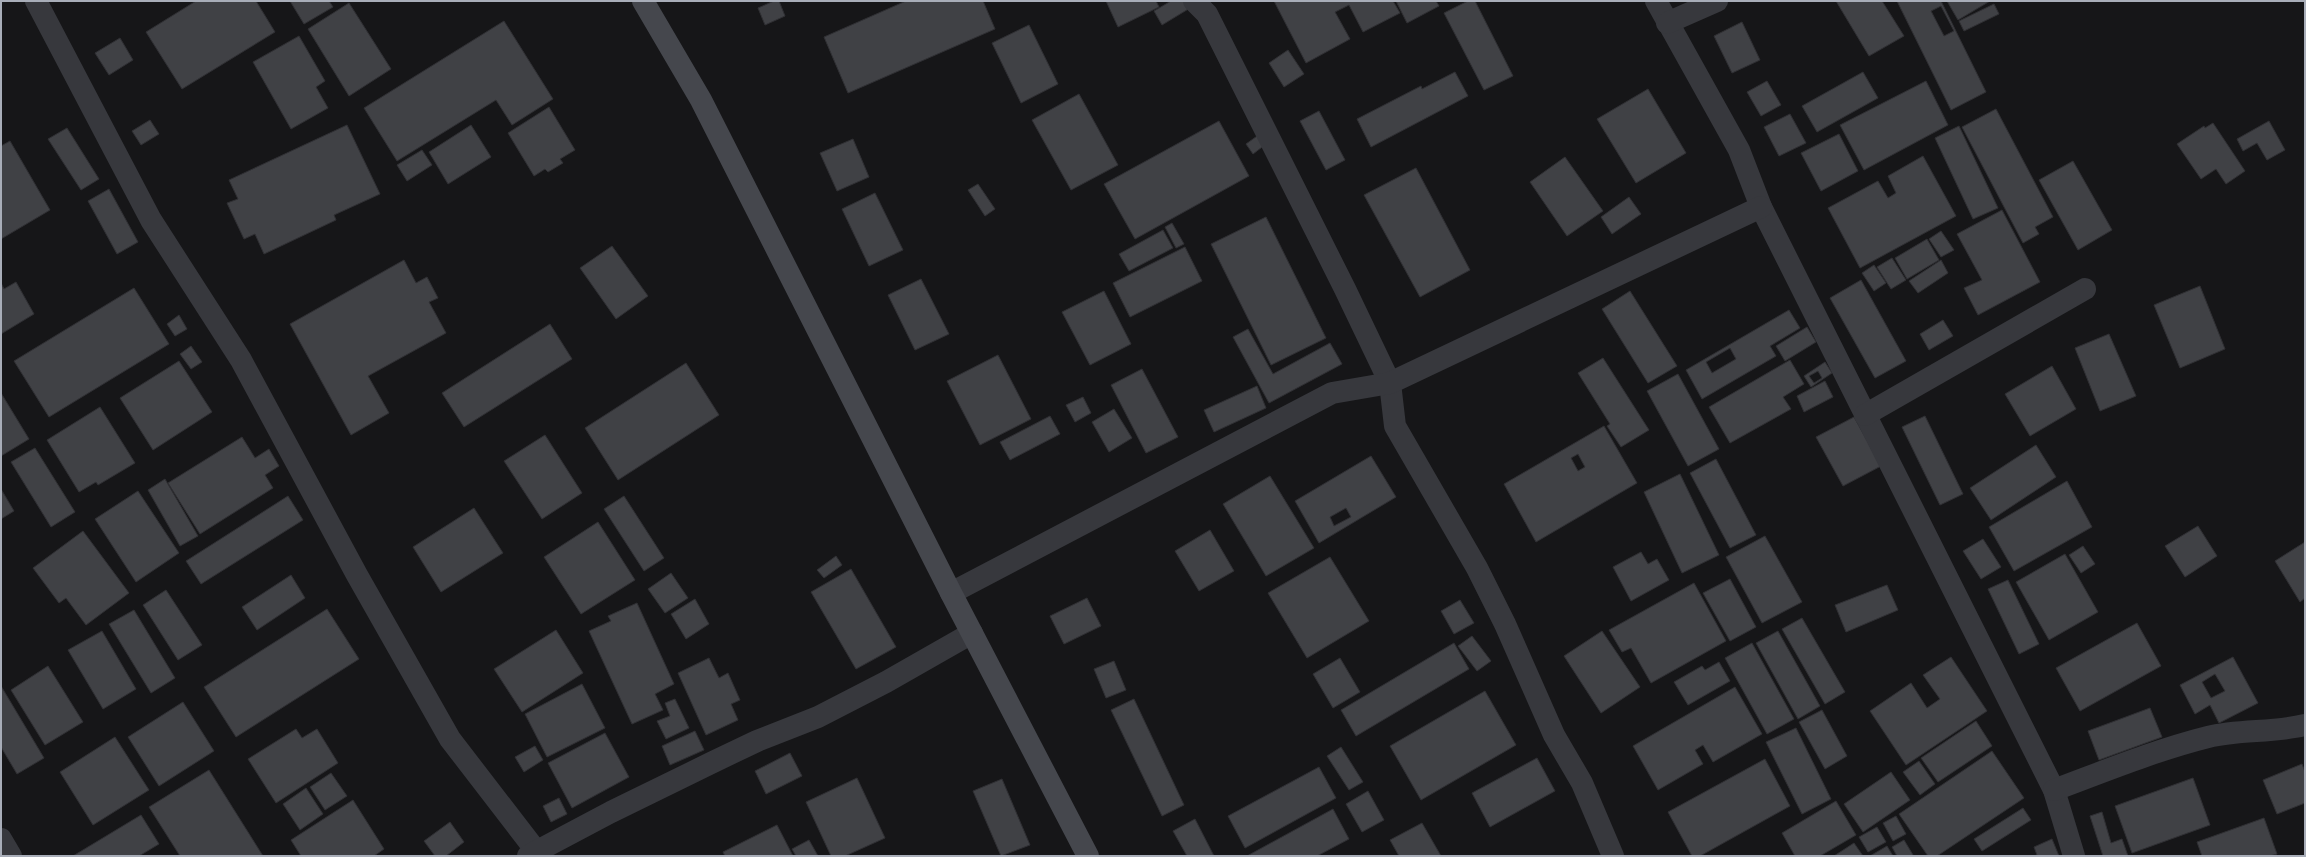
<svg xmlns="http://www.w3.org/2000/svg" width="2306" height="857" font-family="'Asap Condensed',sans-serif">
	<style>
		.building { fill: #404145; stroke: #303034; fill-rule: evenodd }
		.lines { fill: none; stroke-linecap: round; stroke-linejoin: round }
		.street { stroke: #37383d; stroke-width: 22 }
		.secondary { stroke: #45474d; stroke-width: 22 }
	</style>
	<rect width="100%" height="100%" fill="#161618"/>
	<g class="building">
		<path d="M 196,1 L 256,1 L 275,32 L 182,89 L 146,32 Z"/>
		<path d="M 290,1 L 329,1 L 333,7 L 304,24 Z"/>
		<path d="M 774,1 L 779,1 L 785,16 L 765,25 L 758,8 Z"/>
		<path d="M 906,1 L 983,1 L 995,29 L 848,93 L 824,37 Z"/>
		<path d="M 1106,1 L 1156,1 L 1159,7 L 1118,27 Z"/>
		<path d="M 1171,1 L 1186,1 L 1190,8 L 1162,25 L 1154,11 Z"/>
		<path d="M 1274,1 L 1393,1 L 1400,13 L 1363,32 L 1349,5 L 1335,12 L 1350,39 L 1306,63 Z"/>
		<path d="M 1396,1 L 1436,1 L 1439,6 L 1407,23 Z"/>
		<path d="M 1468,1 L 1475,1 L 1513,76 L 1484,90 L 1444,13 Z"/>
		<path d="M 1836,1 L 1882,1 L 1904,36 L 1869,56 Z"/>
		<path d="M 1897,1 L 1941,1 L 1986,92 L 1951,110 ZM 1941,6 L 1954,31 L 1944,36 L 1931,11 Z"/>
		<path d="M 1947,1 L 1990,1 L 1958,20 Z"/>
		<path d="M 349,3 L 391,69 L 349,96 L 308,29 Z"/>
		<path d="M 1994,4 L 1999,14 L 1964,31 L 1959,21 Z"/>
		<path d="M 504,21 L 553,99 L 512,125 L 496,100 L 397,161 L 364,108 Z"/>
		<path d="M 1742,22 L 1760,60 L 1732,73 L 1714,36 Z"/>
		<path d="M 1029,25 L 1058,84 L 1021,103 L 992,43 Z"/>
		<path d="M 299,36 L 325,81 L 316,87 L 328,108 L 291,129 L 253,62 Z"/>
		<path d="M 120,38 L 133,60 L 109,75 L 95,53 Z"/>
		<path d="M 1288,50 L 1304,74 L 1284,87 L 1269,63 Z"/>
		<path d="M 1455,72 L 1468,96 L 1371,147 L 1357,119 L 1421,86 L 1422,89 Z"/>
		<path d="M 1863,72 L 1878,98 L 1817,132 L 1802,106 Z"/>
		<path d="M 1767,81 L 1781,105 L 1761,116 L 1747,92 Z"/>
		<path d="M 1926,81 L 1948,125 L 1864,170 L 1840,125 Z"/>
		<path d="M 1648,89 L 1686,153 L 1636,183 L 1597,119 Z"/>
		<path d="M 1079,94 L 1118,165 L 1071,190 L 1032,120 Z"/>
		<path d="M 549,107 L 575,150 L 560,159 L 563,163 L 548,172 L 545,169 L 534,176 L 508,133 Z"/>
		<path d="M 1996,109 L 2053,217 L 2035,227 L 2039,234 L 2023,243 L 1962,127 Z"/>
		<path d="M 1319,111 L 1345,160 L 1326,170 L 1300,121 Z"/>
		<path d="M 1790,114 L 1806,143 L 1779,156 L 1764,127 Z"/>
		<path d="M 150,120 L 159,134 L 141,145 L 132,131 Z"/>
		<path d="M 1219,121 L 1249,176 L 1135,239 L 1104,184 Z"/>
		<path d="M 2269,121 L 2285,150 L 2267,160 L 2257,143 L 2243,151 L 2237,139 Z"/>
		<path d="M 2213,123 L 2245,171 L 2226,184 L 2216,169 L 2201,179 L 2177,144 L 2204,126 L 2205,128 Z"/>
		<path d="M 347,125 L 380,194 L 334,215 L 336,220 L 264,254 L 255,234 L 244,239 L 227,203 L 238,199 L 229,180 Z"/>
		<path d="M 471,125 L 491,157 L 448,184 L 429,152 Z"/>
		<path d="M 1959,126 L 1998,208 L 1973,219 L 1935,138 Z"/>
		<path d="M 67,128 L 99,179 L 81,190 L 48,139 Z"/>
		<path d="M 1260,134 L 1266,144 L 1253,154 L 1246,144 Z"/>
		<path d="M 1839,134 L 1858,171 L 1821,191 L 1801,153 Z"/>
		<path d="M 853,139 L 869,177 L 837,191 L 820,153 Z"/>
		<path d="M 10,141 L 50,210 L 1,239 L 1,146 Z"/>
		<path d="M 422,150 L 432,165 L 407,181 L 397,165 Z"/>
		<path d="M 1923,156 L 1956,216 L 1860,268 L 1828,208 L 1878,181 L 1888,198 L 1896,193 L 1888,176 Z"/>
		<path d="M 1565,157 L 1603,211 L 1567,236 L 1530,182 Z"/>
		<path d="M 2073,161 L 2112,230 L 2078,250 L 2039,180 Z"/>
		<path d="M 1416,168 L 1470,270 L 1420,297 L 1364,195 Z"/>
		<path d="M 978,184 L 995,209 L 985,216 L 968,190 Z"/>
		<path d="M 109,189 L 138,242 L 117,254 L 88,201 Z"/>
		<path d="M 875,193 L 903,250 L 869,266 L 842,209 Z"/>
		<path d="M 1629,197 L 1641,214 L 1612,234 L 1601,217 Z"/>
		<path d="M 2002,210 L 2040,282 L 1978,315 L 1964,288 L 1982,280 L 1957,234 Z"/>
		<path d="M 1266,217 L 1326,338 L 1271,365 L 1211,244 Z"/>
		<path d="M 1172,223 L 1184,244 L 1176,248 L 1165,227 Z"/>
		<path d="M 1163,230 L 1173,248 L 1129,271 L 1119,254 Z"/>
		<path d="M 1941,231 L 1954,250 L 1941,257 L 1929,239 Z"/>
		<path d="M 1927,239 L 1939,260 L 1907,279 L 1895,258 Z"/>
		<path d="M 612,246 L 648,296 L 616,319 L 580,268 Z"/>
		<path d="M 1185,247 L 1202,281 L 1130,317 L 1113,283 Z"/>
		<path d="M 1892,258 L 1906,280 L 1891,289 L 1877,267 Z"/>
		<path d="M 404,260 L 416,283 L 427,277 L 438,298 L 429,302 L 446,333 L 368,376 L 389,413 L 351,435 L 290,324 Z"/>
		<path d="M 1941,260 L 1948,273 L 1918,293 L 1909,281 Z"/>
		<path d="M 1874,265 L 1886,283 L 1874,291 L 1862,273 Z"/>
		<path d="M 921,279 L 949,334 L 915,350 L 888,295 Z"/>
		<path d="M 1861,280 L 1906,361 L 1875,378 L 1830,298 Z"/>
		<path d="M 16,282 L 34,314 L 1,334 L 1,283 L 4,289 Z"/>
		<path d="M 2200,286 L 2225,349 L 2180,368 L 2154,305 Z"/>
		<path d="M 134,288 L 169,344 L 49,417 L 14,361 Z"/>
		<path d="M 1104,291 L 1131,344 L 1090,365 L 1062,312 Z"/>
		<path d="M 1630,291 L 1677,366 L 1648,383 L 1602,309 Z"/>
		<path d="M 1789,310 L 1800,328 L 1770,346 L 1776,356 L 1702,399 L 1686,370 ZM 1730,348 L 1736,359 L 1712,373 L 1706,362 Z"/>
		<path d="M 179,315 L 187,329 L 175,336 L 167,324 Z"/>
		<path d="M 1943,320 L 1953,336 L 1929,350 L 1920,334 Z"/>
		<path d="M 550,324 L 572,359 L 464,427 L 442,393 Z"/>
		<path d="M 1807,327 L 1816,342 L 1785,361 L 1776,346 Z"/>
		<path d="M 1248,329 L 1273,374 L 1330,343 L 1342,364 L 1269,403 L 1233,337 Z"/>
		<path d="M 2109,334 L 2136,396 L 2100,411 L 2075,348 Z"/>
		<path d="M 191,346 L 202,362 L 191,369 L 180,354 Z"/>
		<path d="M 998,355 L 1031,419 L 980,445 L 947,381 Z"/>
		<path d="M 1603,358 L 1649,430 L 1621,447 L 1607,426 L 1610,424 L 1578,373 Z"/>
		<path d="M 1790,360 L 1804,384 L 1783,397 L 1791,409 L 1730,443 L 1709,407 Z"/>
		<path d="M 179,361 L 212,412 L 153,450 L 120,398 Z"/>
		<path d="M 1825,362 L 1832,373 L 1811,387 L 1804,376 ZM 1818,371 L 1822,378 L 1814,383 L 1809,376 Z"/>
		<path d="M 686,363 L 719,415 L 618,480 L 585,428 Z"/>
		<path d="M 2052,366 L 2076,409 L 2030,436 L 2005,394 Z"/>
		<path d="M 1142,369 L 1178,437 L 1146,453 L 1111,385 Z"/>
		<path d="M 1678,374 L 1719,449 L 1688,466 L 1647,391 Z"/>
		<path d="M 1825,381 L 1833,397 L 1804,412 L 1797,396 Z"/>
		<path d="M 1257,386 L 1266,408 L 1214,432 L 1204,410 Z"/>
		<path d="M 1,393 L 29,439 L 1,456 Z"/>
		<path d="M 1083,397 L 1091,413 L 1075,422 L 1066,405 Z"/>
		<path d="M 100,407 L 135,463 L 98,485 L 96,482 L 79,492 L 47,440 Z"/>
		<path d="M 1114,409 L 1132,438 L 1109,452 L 1092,422 Z"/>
		<path d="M 1050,416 L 1060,434 L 1010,460 L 1000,442 Z"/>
		<path d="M 1925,416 L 1963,494 L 1940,505 L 1902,427 Z"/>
		<path d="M 1854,417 L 1881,466 L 1843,486 L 1816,437 Z"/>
		<path d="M 1604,426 L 1637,483 L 1536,542 L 1504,484 ZM 1578,454 L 1585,467 L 1578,471 L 1571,458 Z"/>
		<path d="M 545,435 L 582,493 L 542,519 L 504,461 Z"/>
		<path d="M 242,437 L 255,458 L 269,449 L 279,466 L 265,475 L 273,488 L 200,534 L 168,483 Z"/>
		<path d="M 2036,445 L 2056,477 L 1991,520 L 1970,488 Z"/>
		<path d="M 35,448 L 75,512 L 51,527 L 11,462 Z"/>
		<path d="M 1371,456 L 1396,497 L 1319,543 L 1295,501 ZM 1346,508 L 1351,517 L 1334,526 L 1330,517 Z"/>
		<path d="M 1716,459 L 1756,535 L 1730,548 L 1690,473 Z"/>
		<path d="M 1680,474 L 1719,555 L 1682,573 L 1644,492 Z"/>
		<path d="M 1270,476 L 1314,548 L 1266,576 L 1223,504 Z"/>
		<path d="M 165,479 L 198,536 L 180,546 L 148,490 Z"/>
		<path d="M 2067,481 L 2092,527 L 2014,571 L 1989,527 Z"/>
		<path d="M 1,489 L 14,511 L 1,519 Z"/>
		<path d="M 138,491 L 179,553 L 136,582 L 95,519 Z"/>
		<path d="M 288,496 L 303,520 L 201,584 L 186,561 Z"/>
		<path d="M 624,496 L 664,558 L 644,571 L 604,509 Z"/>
		<path d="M 474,508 L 503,553 L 441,592 L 413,547 Z"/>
		<path d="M 598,522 L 635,580 L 581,614 L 544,557 Z"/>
		<path d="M 2198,526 L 2217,556 L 2185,577 L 2165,546 Z"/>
		<path d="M 1210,530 L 1234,571 L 1199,591 L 1175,551 Z"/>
		<path d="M 83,531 L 129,593 L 86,625 L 66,598 L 59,603 L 33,568 Z"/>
		<path d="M 1765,536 L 1802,602 L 1762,623 L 1726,557 Z"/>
		<path d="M 1983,539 L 2001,567 L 1981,579 L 1963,551 Z"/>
		<path d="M 2305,542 L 2305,598 L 2300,602 L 2275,561 Z"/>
		<path d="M 2083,546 L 2095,564 L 2081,573 L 2069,555 Z"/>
		<path d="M 1641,552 L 1648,564 L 1657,559 L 1669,580 L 1631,601 L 1613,567 Z"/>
		<path d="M 2065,554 L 2098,612 L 2049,640 L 2016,582 Z"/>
		<path d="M 836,556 L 842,565 L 824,578 L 817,570 Z"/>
		<path d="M 1330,557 L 1369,621 L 1307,658 L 1268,593 Z"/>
		<path d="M 851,569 L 896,647 L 856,669 L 811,592 Z"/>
		<path d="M 671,573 L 688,598 L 665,613 L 648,589 Z"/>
		<path d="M 291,575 L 305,598 L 257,630 L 242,607 Z"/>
		<path d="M 1730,579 L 1756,627 L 1730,641 L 1703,593 Z"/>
		<path d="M 2008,580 L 2039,644 L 2019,654 L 1988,589 Z"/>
		<path d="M 1694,583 L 1726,641 L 1651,683 L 1631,648 L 1622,652 L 1609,630 Z"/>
		<path d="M 1887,585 L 1898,610 L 1846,632 L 1835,605 Z"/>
		<path d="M 166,590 L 202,645 L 178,660 L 143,605 Z"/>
		<path d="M 1087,598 L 1101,626 L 1064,644 L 1050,616 Z"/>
		<path d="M 695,599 L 709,624 L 686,639 L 671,614 Z"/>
		<path d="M 1460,600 L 1474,623 L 1454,634 L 1441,611 Z"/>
		<path d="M 637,603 L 674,684 L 655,694 L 663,710 L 632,724 L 589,631 L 611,621 L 608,616 Z"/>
		<path d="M 327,609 L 359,659 L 236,737 L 204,687 Z"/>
		<path d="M 134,610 L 175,678 L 151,693 L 109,624 Z"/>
		<path d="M 1802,618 L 1845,692 L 1825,704 L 1782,629 Z"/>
		<path d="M 2137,623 L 2161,666 L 2080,711 L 2056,668 Z"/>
		<path d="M 556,630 L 583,673 L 522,712 L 494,669 Z"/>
		<path d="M 102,631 L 136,689 L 103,709 L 68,650 Z"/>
		<path d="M 1602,631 L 1640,687 L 1601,713 L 1564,656 Z"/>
		<path d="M 1778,631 L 1820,706 L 1798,719 L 1756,643 Z"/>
		<path d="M 1472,636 L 1491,661 L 1477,671 L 1458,646 Z"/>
		<path d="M 1454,643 L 1469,669 L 1356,736 L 1341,710 Z"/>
		<path d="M 1752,643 L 1794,719 L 1767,734 L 1725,658 Z"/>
		<path d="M 1951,657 L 1987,711 L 1906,765 L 1870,711 L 1911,683 L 1927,708 L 1940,699 L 1923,675 Z"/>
		<path d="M 2233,657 L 2258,703 L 2219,723 L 2210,705 L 2195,714 L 2180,685 ZM 2215,674 L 2225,691 L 2211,698 L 2202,682 Z"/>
		<path d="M 709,658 L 719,678 L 728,673 L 740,700 L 731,704 L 738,720 L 706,735 L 678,673 Z"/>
		<path d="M 1340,658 L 1360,692 L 1333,708 L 1313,674 Z"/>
		<path d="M 1114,661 L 1126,690 L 1106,698 L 1094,669 Z"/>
		<path d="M 1719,662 L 1730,681 L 1688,705 L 1674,682 L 1702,666 L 1705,670 Z"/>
		<path d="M 48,666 L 83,722 L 45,745 L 11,690 Z"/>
		<path d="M 582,684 L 605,728 L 547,757 L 525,714 Z"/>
		<path d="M 1,686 L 44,758 L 17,774 L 1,747 Z"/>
		<path d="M 1735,687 L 1762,734 L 1713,762 L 1703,745 L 1695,750 L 1703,764 L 1658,790 L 1633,746 Z"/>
		<path d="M 1485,691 L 1516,745 L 1421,800 L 1390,746 Z"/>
		<path d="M 675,699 L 689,728 L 666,739 L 657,721 L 670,716 L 665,703 Z"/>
		<path d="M 1134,699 L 1184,805 L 1162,816 L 1111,710 Z"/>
		<path d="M 183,702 L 214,751 L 159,786 L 128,737 Z"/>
		<path d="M 2150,708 L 2162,737 L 2099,760 L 2088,731 Z"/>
		<path d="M 1822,710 L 1847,756 L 1825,769 L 1799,722 Z"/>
		<path d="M 1976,721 L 1992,746 L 1938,782 L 1921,758 Z"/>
		<path d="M 1796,728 L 1831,799 L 1802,814 L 1766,742 Z"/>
		<path d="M 296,729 L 302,738 L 317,729 L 338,763 L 276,803 L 248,759 Z"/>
		<path d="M 695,731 L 704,750 L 670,765 L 662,746 Z"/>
		<path d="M 605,733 L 629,777 L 572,808 L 548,763 Z"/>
		<path d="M 115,737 L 149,790 L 93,825 L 60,772 Z"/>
		<path d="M 535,746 L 543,760 L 524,772 L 515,757 Z"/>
		<path d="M 1341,747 L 1363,782 L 1349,790 L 1327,756 Z"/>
		<path d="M 1992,751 L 2024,798 L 1937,856 L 1928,856 L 1899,814 Z"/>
		<path d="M 790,753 L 802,776 L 766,794 L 755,771 Z"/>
		<path d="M 1537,758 L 1555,791 L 1490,827 L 1472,793 Z"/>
		<path d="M 1765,759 L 1790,806 L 1700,856 L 1692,856 L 1668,812 Z"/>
		<path d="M 1919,761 L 1935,784 L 1920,795 L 1903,772 Z"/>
		<path d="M 2302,764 L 2305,772 L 2305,803 L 2277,814 L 2263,780 Z"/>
		<path d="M 1319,767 L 1336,798 L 1245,848 L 1228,816 Z"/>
		<path d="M 209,770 L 263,856 L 180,856 L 149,807 Z"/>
		<path d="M 1891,772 L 1910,800 L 1863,832 L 1844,804 Z"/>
		<path d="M 331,773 L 347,796 L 325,810 L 310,787 Z"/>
		<path d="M 857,778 L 885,838 L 845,856 L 831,856 L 806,802 Z"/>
		<path d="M 2193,778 L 2210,825 L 2132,853 L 2115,806 Z"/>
		<path d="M 1002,779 L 1030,845 L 1001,856 L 973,791 Z"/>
		<path d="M 306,788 L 323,814 L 300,830 L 283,804 Z"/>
		<path d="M 1368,791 L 1384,820 L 1362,832 L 1346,804 Z"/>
		<path d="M 559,798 L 567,814 L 551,822 L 543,806 Z"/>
		<path d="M 353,800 L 384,849 L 374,856 L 301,856 L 291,840 Z"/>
		<path d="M 1836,801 L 1856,835 L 1820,856 L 1795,856 L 1782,833 Z"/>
		<path d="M 2023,808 L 2031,820 L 1982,851 L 1974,839 Z"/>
		<path d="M 1333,809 L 1349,839 L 1317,856 L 1247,856 Z"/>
		<path d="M 2102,812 L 2111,843 L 2122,839 L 2128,856 L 2103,856 L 2090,816 Z"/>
		<path d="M 141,815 L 159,844 L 139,856 L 73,856 Z"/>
		<path d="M 1896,816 L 1906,834 L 1893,841 L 1883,823 Z"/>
		<path d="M 2264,818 L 2277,854 L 2270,856 L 2202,856 L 2197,842 Z"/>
		<path d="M 1195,819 L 1214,856 L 1187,856 L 1173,831 Z"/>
		<path d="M 450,822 L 464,842 L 446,856 L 435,856 L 424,841 Z"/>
		<path d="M 1422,823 L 1441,856 L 1399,856 L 1390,840 Z"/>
		<path d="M 777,825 L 793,856 L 725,856 L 723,852 Z"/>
		<path d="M 1877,827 L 1886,842 L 1868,852 L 1859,837 Z"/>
		<path d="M 2052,839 L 2059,856 L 2033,856 L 2037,855 L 2034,847 Z"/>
		<path d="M 809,840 L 818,856 L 796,856 L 792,849 Z"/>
		<path d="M 1904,840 L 1913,855 L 1912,856 L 1897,856 L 1892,847 Z"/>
		<path d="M 1854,843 L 1863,856 L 1834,856 Z"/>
		<path d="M 1887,846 L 1893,856 L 1870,856 Z"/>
	</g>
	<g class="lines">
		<g class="street">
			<path d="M 36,1 L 151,220 L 241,360 L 357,575 L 450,739 L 540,856"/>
			<path d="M 1194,1 L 1207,14 L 1345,289 L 1390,383 L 1395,426 L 1477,568 L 1505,624 L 1554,735 L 1582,783 L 1613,856"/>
			<path d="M 1656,1 L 1739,150 L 1761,207 L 2054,790 L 2074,856"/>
			<path d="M 1667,23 L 1717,1"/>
			<path d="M 1865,415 L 2085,289"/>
			<path d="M 951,593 L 1332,393 L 1390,383 L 1761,207"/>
			<path d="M 2054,790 C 2105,771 2156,750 2208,737 C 2239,729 2273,733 2305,725"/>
			<path d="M 1,839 L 11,856"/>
			<path d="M 528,856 L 611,812 L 711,763 L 757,741 L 818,717 L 886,682 L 972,633"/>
		</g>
		<path class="secondary" d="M 643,1 L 701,100 L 951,593 L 1088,856"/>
	</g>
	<rect width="2306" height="857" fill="none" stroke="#a8adb8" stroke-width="4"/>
</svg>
